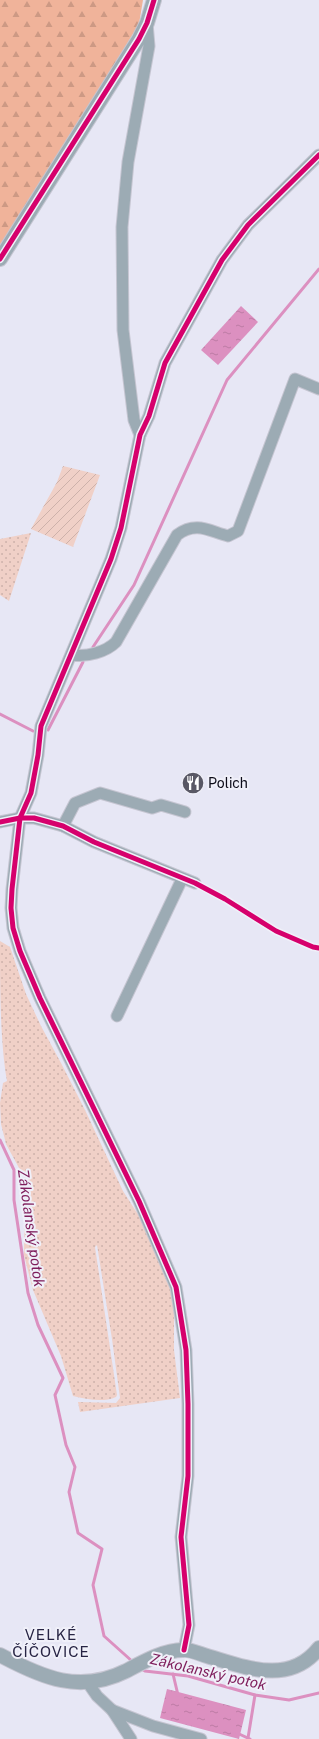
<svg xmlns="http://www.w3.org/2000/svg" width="319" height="1739" font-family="'Public Sans',sans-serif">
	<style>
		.grass { fill: url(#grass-dots) }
		.forest { fill: url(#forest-firs) }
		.garden { fill: url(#garden-furrows) }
		.water { fill: url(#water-ripples) }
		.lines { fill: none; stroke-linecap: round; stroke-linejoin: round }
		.stream { stroke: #dc90c0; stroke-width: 3 }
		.minor-casing { stroke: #c5c5d1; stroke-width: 13 }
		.tertiary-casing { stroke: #c5c5d1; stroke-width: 16 }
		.minor { stroke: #9cabb4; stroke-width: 11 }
		.tertiary { stroke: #9cabb4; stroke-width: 14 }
		.cycleway-casing { stroke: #f0f0f9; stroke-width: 8 }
		.cycleway { stroke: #d6006c; stroke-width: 5 }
		.labels { text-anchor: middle; stroke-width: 4; stroke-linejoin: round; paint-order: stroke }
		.poi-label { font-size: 14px; fill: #0c0b18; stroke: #f0f0f9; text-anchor: start }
		.water-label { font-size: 15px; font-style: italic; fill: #7f1e5c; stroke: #f0f0f9 }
		.neighbourhood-label { font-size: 15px; letter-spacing: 1px; fill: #272444; stroke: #f0f0f9 }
	</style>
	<defs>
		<pattern id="grass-dots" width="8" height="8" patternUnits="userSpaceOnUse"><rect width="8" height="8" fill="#f0d0c7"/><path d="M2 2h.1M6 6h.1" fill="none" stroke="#cdb1aa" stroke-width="1.8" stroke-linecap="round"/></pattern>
		<pattern id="forest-firs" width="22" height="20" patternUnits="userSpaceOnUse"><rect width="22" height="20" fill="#f0b39a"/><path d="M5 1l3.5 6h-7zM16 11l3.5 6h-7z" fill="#cd9984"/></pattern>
		<pattern id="garden-furrows" width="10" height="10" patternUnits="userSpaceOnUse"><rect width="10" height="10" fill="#f0d0c7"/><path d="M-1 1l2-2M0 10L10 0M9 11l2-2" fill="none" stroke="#cdb1aa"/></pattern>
		<pattern id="water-ripples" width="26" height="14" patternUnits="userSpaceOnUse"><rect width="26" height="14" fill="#dc90c0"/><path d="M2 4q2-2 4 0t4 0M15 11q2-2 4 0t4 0" fill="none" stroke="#bc7ba4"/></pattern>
	</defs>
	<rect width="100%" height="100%" fill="#e7e7f5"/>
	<g class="grass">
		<path d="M 31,533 L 9,601 L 0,595 L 0,539 Z"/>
		<path d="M 0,941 L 10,947 L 26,994 L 41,1026 L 61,1063 L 85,1110 L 123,1191 L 139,1216 L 163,1268 L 173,1298 L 174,1309 L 174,1350 L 180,1398 L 80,1412 L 78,1402 L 116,1403 L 120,1398 L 112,1339 L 97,1245 L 95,1247 L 117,1395 L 116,1397 C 103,1403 86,1399 73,1396 L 61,1356 L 33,1290 L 24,1255 L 25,1179 L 6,1144 L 1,1124 L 0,1103 L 3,1083 L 7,1081 C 0,1043 0,983 0,941 Z"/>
	</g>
	<path class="forest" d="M 0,0 L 143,0 L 139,24 L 51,169 L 0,245 Z"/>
	<path class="garden" d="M 63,466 L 100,475 L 73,547 L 31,529 L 57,482 Z"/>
	<g class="water">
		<path d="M 241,306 L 258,322 L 218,365 L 201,350 Z"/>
		<path d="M 167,1689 L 246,1710 L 239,1739 L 160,1718 Z"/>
	</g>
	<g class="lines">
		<g class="stream">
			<path d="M 93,647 L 134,585 L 227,380 L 319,269"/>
			<path d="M 0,714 L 33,731"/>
			<path d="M 48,730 L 83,662"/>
			<path d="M 0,1140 L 14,1170 L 14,1200 L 28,1293 L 38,1325 L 63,1378 L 55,1395 L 66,1445 L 75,1467 L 69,1492 L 78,1533 L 102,1549 L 93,1585 L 104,1636 L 133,1662"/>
			<path d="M 140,1668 L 145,1671 L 188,1676 L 255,1695 L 289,1700 L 319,1693"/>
			<path d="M 173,1674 L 178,1695"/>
			<path d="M 237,1733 L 250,1739"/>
			<path d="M 248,1738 L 255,1695"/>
		</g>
		<g class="minor-casing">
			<g id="minor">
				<path d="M 140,435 L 134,420 L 123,330 L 122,227 L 128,162 L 149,46 L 147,23"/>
				<path d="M 73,655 C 87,657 106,652 116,642 L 177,535 C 196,521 209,531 228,536 L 238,531 L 295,379 L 319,389"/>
				<path d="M 0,822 L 20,818 L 34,818 L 63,826 L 94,842 L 195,883"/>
				<path d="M 63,826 L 75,803 L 100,793 L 152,808 L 161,805 L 185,812"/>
				<path d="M 117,1016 L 182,879"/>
				<path d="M 184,1650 L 189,1625 L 181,1537 L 188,1476 L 188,1404 L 186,1350 L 176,1287 L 139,1201 L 40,998 L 20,951 L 13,928 L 11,908 L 12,889 L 20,818 L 31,793 L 38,755 L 41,726 L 111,559 L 121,528 L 140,435 L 149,416 L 165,363 L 222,260 L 248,225 L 319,155"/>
				<path d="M 88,1683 L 97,1696 L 112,1710 L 153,1726 L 201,1739"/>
				<path d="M 112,1710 L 131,1739"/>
			</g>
		</g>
		<g class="tertiary-casing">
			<g id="tertiary">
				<path d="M 0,259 L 139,39 L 147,23 L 154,0"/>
				<path d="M 0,1655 C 43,1678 80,1694 126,1671 C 143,1662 164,1650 183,1650 C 190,1649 200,1654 207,1656 C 245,1667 289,1686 319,1648"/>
			</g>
		</g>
		<use href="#minor" class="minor"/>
		<use href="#tertiary" class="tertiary"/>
		<g class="cycleway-casing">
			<g id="cycleway">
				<path d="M 0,259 L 139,39 L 147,23 L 154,0"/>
				<path d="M 0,822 L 20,818 L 34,818 L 63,826 L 94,842 L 195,883 L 225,899 L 276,931 L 313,947 L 319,948"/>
				<path d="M 184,1650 L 189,1625 L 181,1537 L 188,1476 L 188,1404 L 186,1350 L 176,1287 L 139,1201 L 40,998 L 20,951 L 13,928 L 11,908 L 12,889 L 20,818 L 31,793 L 38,755 L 41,726 L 111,559 L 121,528 L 140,435 L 149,416 L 165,363 L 222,260 L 248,225 L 319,155"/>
			</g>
		</g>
		<use href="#cycleway" class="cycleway"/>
	</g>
	<defs>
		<g id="restaurant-disc" transform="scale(1.15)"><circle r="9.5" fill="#595865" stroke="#f0f0f9"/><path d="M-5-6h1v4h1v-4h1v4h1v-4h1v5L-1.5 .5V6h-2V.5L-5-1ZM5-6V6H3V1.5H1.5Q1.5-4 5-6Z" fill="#fff"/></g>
	</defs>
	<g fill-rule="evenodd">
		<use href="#restaurant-disc" x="193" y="783"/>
	</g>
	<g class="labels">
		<g class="poi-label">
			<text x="208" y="788">Polich</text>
		</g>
		<g class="water-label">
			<text transform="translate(31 1228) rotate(82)" y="5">Zákolanský potok</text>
			<text transform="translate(208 1672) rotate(13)" y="5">Zákolanský potok</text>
		</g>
		<g class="neighbourhood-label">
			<text x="51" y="1640">VELKÉ<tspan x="51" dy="17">ČÍČOVICE</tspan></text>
		</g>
	</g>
</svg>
